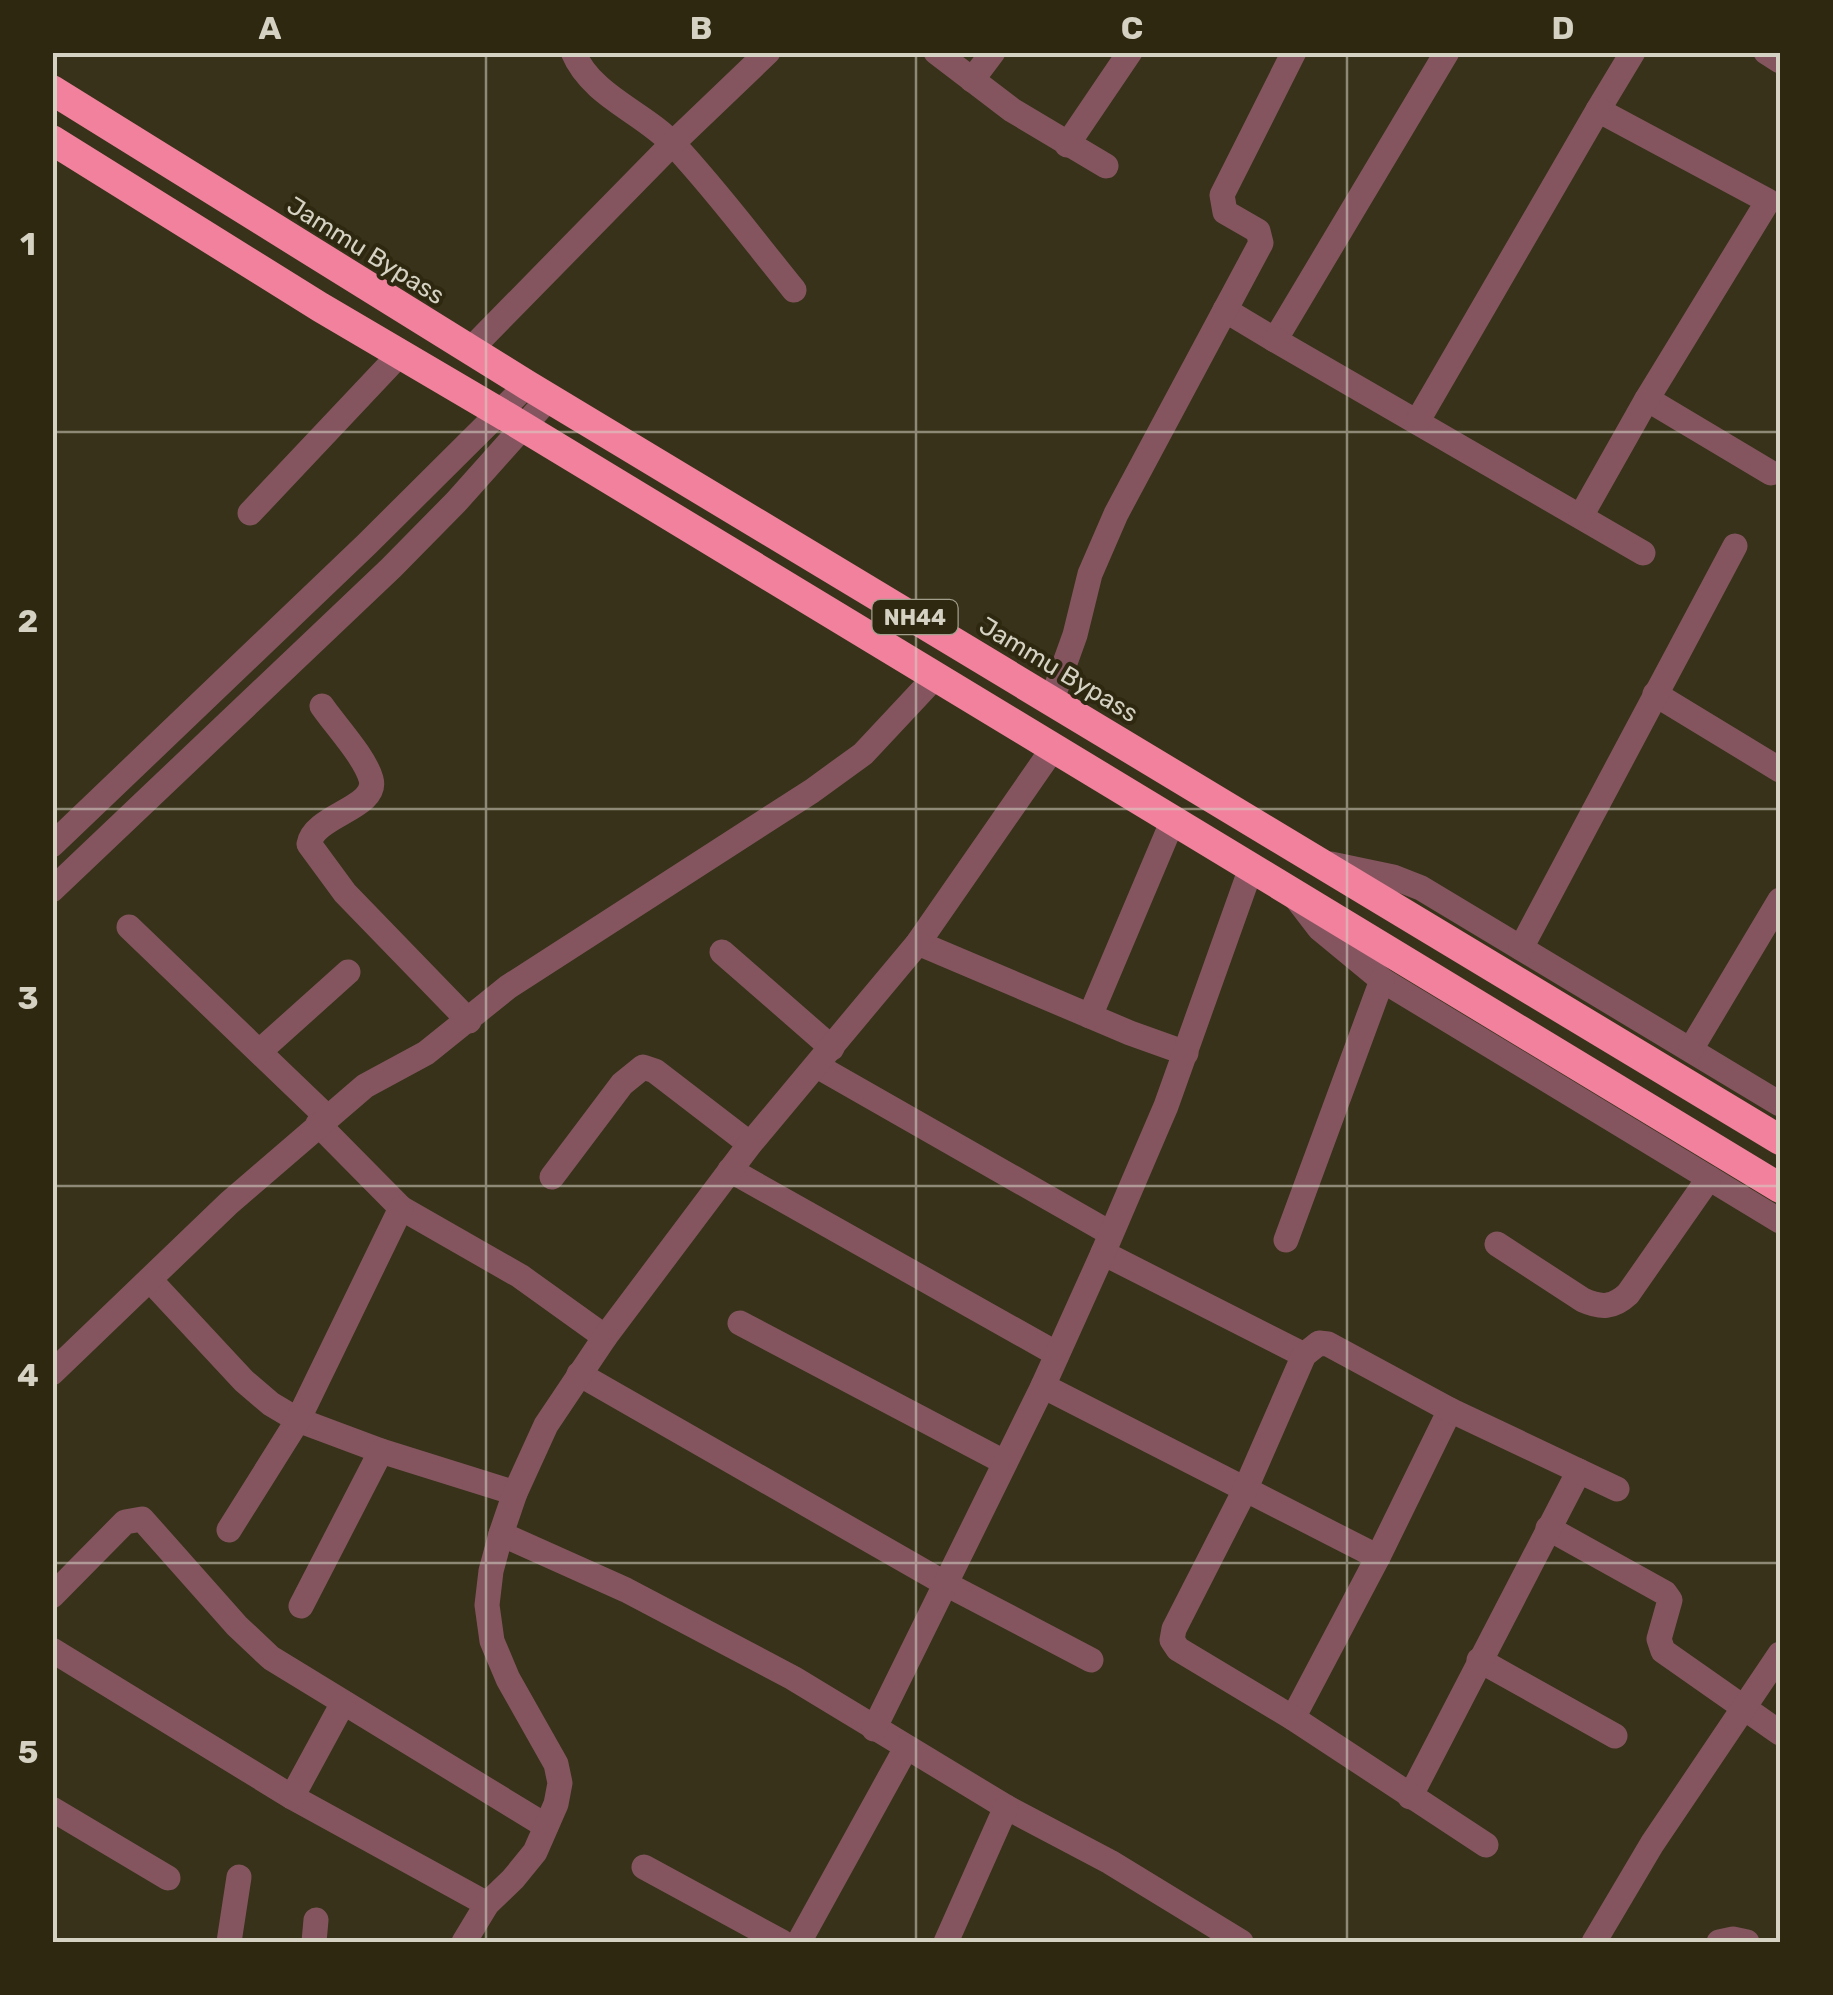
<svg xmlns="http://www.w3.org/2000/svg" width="1833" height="1995" font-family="Rubik,sans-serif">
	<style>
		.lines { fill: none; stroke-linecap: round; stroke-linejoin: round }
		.minor { stroke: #84555f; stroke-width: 25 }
		.highway { stroke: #f1819d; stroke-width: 30 }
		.grid { fill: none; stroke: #d5d2c3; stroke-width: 2.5; stroke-opacity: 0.55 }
		.labels { text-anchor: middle; stroke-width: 8; stroke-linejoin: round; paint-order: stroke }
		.shield { fill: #2d280f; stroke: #a39f8d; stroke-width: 2.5 }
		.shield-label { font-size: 22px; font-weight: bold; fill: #d5d2c3 }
		.street-label { font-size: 25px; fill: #d5d2c3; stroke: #2d280f }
		.neatline { fill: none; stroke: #d5d2c3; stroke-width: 4 }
		.grid-label { font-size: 32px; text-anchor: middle; font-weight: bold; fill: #d5d2c3 }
	</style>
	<rect width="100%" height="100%" fill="#373219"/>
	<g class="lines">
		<g class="minor">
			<path d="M 573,52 C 592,97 644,112 675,146 C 717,191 755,242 794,290"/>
			<path d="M 936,52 L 1012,110 L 1106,166"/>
			<path d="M 1766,52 L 1780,61"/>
			<path d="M 972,80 L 993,52"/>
			<path d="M 1598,110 L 1633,52"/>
			<path d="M 1067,145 L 1130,52"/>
			<path d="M 1225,310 L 1275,340 L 1447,52"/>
			<path d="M 1275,340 L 1643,553"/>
			<path d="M 470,350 L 673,143 L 768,52"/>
			<path d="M 1647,399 L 1771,473"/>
			<path d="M 1417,422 L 1598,110 L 1768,201 L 1647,399 L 1581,516"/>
			<path d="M 250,513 L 400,354"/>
			<path d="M 1655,694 L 1780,770"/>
			<path d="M 1052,699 L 1075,635 L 1090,574 L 1116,514 L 1261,243 L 1258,231 L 1225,212 L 1222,195 L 1294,52"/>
			<path d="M 322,706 C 335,725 365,757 371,779 C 379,808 314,815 309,844 L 345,893 L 469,1021"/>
			<path d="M 52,845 L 367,544 L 527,385"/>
			<path d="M 1331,864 L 1393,877 L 1421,888 L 1780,1104"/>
			<path d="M 52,890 L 391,568 L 456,502 L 549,398"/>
			<path d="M 1296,898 L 1319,928 L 1382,980 L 1780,1221"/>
			<path d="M 129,927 L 327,1117"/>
			<path d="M 918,943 L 1130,1033 L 1186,1053"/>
			<path d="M 1521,948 L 1735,546"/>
			<path d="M 722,952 L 832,1048"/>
			<path d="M 1090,1016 L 1173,820"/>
			<path d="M 1691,1049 L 1780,900"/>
			<path d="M 260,1051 L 348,972"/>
			<path d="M 817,1066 L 1110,1233"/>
			<path d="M 318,1124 L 401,1208 L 520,1276 L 605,1337"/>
			<path d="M 730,1170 L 1057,1354"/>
			<path d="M 552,1177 L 622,1084 L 643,1067 L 655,1071 L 750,1144"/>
			<path d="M 1286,1240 L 1382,980"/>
			<path d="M 1497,1244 L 1583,1300 C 1601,1308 1613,1308 1628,1294 L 1709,1178"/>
			<path d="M 1103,1253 L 1304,1355"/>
			<path d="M 150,1280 L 244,1381 L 271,1404 L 298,1420 L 381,1451 L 515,1493"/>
			<path d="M 740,1323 L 1004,1462"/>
			<path d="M 52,1373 L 229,1203 L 365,1086 L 426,1053 L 508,987 L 812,791 L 863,754 L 936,676"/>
			<path d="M 579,1374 L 946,1584 L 1091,1660"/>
			<path d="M 1043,1386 L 1378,1557"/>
			<path d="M 1548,1528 L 1665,1593 L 1670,1600 L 1659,1639 L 1663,1651 L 1780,1733"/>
			<path d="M 229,1530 L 298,1420 L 401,1208"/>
			<path d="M 501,1534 L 626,1590 L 793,1678 L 1006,1807 L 1110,1862 L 1241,1942"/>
			<path d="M 52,1596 L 125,1522 L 142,1519 L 237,1626 L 271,1658 L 546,1826"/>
			<path d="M 301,1606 L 381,1451"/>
			<path d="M 52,1650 L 292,1797 L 487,1904"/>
			<path d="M 1479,1660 L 1615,1736"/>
			<path d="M 1293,1718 L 1378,1557 L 1450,1410"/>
			<path d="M 874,1729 L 1043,1386 L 1103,1253 L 1166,1106 L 1251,868"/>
			<path d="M 292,1797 L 343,1703"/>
			<path d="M 1410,1797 L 1579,1471"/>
			<path d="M 52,1809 L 168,1878"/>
			<path d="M 1486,1845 L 1293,1718 L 1178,1649 L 1172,1640 L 1174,1629 L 1245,1490 L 1304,1355 L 1319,1343 L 1328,1344 L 1450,1410 L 1617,1489"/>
			<path d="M 644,1867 L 782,1942"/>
			<path d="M 229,1942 L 239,1877"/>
			<path d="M 314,1942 L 316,1920"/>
			<path d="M 464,1942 L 487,1904 L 513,1879 L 535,1852 L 556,1804 L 560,1783 L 556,1764 L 508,1679 L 492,1641 L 487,1605 L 491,1571 L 501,1534 L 515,1493 L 546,1425 L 605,1337 L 750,1144 L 918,943 L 1054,747"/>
			<path d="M 799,1942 L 906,1748"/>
			<path d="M 946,1942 L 1006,1807"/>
			<path d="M 1594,1942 L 1652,1844 L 1780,1654"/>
			<path d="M 1719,1942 L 1733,1939 L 1747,1942"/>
		</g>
		<g class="highway">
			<path d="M 52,90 L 527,385 L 1780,1140"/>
			<path d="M 52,140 L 320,307 L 507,417 L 1780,1188"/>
		</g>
	</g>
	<path class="grid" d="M 486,52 L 486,1942M 916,52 L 916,1942M 1347,52 L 1347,1942M 52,432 L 1780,432M 52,809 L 1780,809M 52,1186 L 1780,1186M 52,1563 L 1780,1563"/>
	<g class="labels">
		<rect class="shield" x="872.5" y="600" width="85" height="34" rx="8"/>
		<g class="shield-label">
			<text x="915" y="625">NH44</text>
		</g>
		<g class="street-label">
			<text transform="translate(366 250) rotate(32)" y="9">Jammu Bypass</text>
			<text transform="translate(1059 669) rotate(31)" y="9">Jammu Bypass</text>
		</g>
	</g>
	<rect width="1833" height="1995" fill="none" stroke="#2d280f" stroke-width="110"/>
	<rect x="55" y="55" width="1723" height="1885" class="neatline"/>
	<g class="grid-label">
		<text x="270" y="39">A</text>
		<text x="701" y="39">B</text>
		<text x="1132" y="39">C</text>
		<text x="1563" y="39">D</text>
		<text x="28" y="255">1</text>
		<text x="28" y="632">2</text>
		<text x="28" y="1009">3</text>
		<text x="28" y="1386">4</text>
		<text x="28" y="1763">5</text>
	</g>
</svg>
